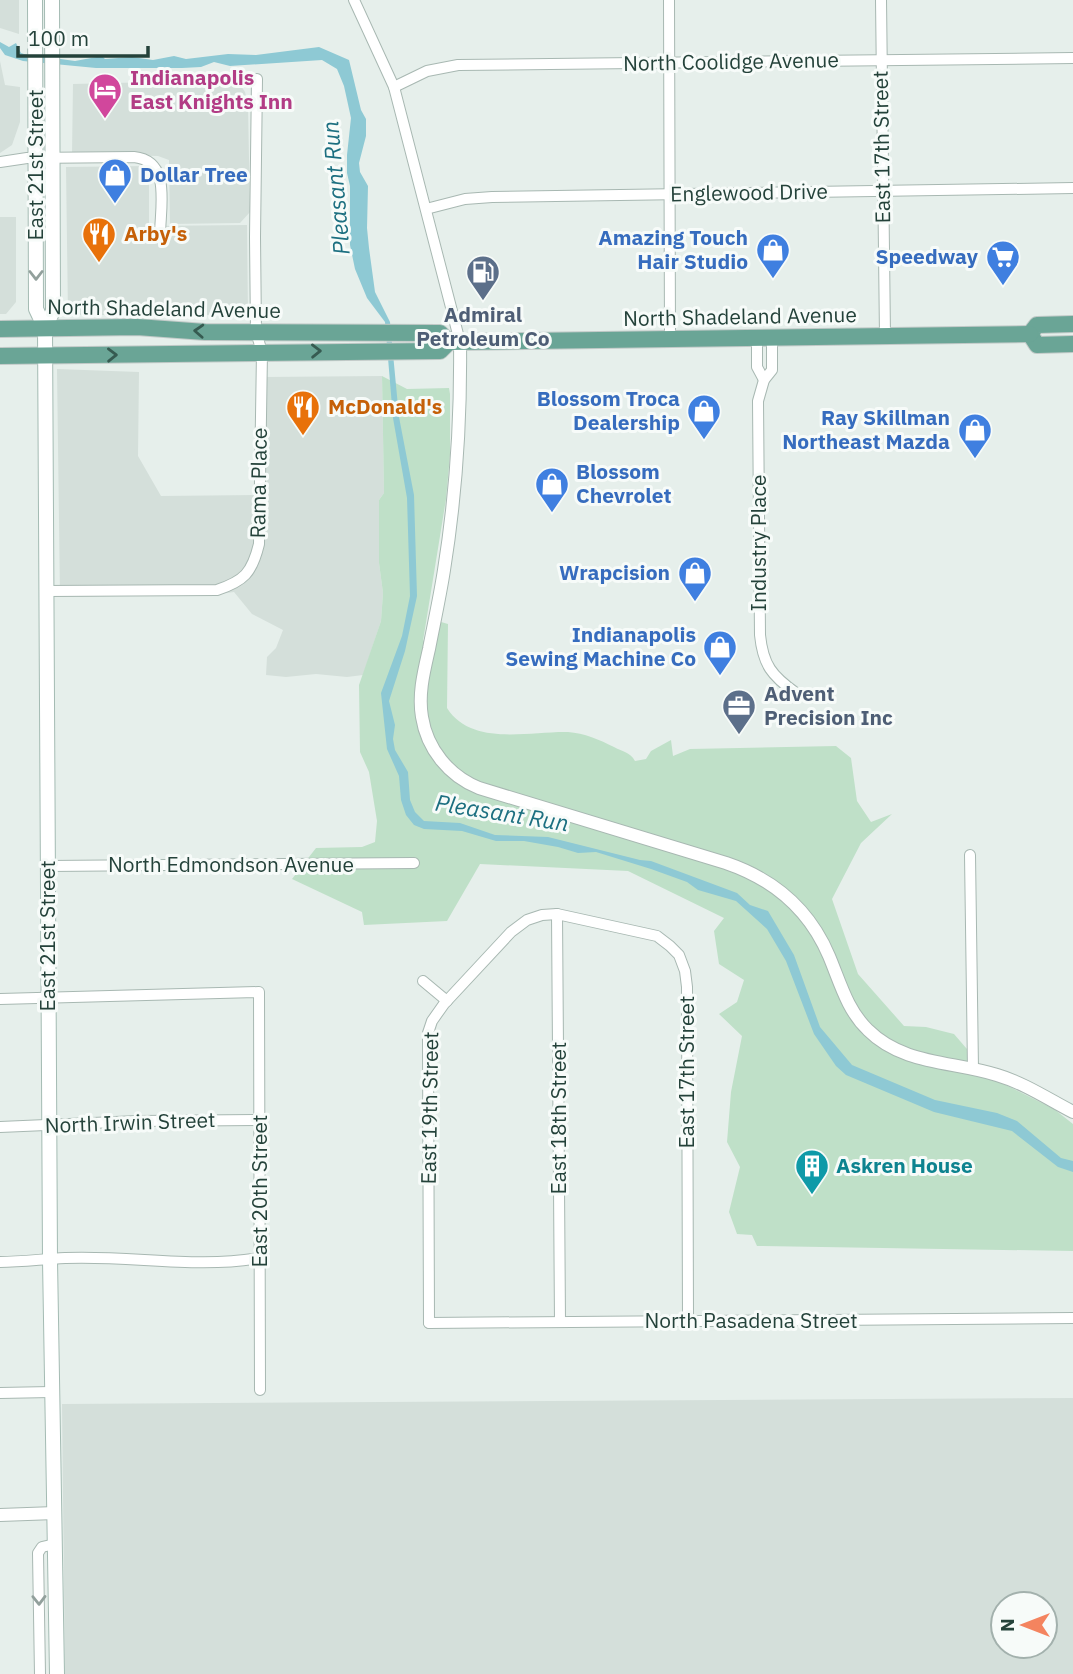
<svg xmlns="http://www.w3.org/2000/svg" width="1073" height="1674" font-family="'IBM Plex Sans',sans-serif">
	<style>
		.built { fill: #d4dfda; fill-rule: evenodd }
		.green { fill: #bfe0c8 }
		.water { fill: #8ec9d4 }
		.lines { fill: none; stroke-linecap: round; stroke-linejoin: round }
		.minor-casing { stroke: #a8b8b2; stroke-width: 12 }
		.tertiary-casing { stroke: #a8b8b2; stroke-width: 14 }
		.secondary-casing { stroke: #a4bbb3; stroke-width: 16 }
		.primary-casing { stroke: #c2cac8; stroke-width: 18 }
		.minor { stroke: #fff; stroke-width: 10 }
		.tertiary { stroke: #fff; stroke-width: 12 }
		.secondary { stroke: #fff; stroke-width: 14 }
		.primary { stroke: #6aa596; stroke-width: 16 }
		.oneway { stroke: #92a09c }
		.oneway2 { stroke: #365b51 }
		.labels { text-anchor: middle; stroke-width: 6; stroke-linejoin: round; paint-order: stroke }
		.street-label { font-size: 21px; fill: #24423a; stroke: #f7fbf9 }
		.hotel-label { font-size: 21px; font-weight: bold; fill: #b23c85; stroke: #f7fbf9; text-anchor: start }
		.shop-label { font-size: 21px; font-weight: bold; fill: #366cbe; stroke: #f7fbf9; text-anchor: end }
		.food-label { font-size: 21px; font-weight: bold; fill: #c56008; stroke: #f7fbf9; text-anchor: start }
		.service-label { font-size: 21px; font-weight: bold; fill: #4e5e75; stroke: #f7fbf9 }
		.culture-label { font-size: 21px; font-weight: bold; fill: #0d838f; stroke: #f7fbf9; text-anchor: start }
		.water-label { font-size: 23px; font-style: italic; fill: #1c6f80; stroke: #f7fbf9 }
	</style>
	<rect width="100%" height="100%" fill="#e6efeb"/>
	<g class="built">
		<path d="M 0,0 L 19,0 L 19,34 L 0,28 Z"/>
		<path d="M 0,61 L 5,85 L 20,87 L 20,122 L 12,145 L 0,153 Z"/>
		<path d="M 237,80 L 245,92 L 248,105 L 250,212 L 240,223 L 170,224 L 169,160 L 158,156 L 72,154 L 73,84 Z"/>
		<path d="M 149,166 L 149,226 L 247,225 L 248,315 L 68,315 L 66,167 Z"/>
		<path d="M 0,217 L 16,217 L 16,302 L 6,314 L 0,314 Z"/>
		<path d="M 57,369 L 139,372 L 138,456 L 161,496 L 266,495 L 265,377 L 382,376 L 384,493 L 379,500 L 379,563 L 383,593 L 381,621 L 363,675 L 347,677 L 316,674 L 286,677 L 266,675 L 267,657 L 276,648 L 283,630 L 252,614 L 234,592 L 220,594 L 60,597 Z"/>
		<path d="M 1073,1398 L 1073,1674 L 65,1674 L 62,1404 ZM 1003,1604 L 1045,1604 L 1045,1646 L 1003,1646 Z"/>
	</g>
	<path class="green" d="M 382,376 L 407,389 L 449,388 L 450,394 L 450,455 L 446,499 L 423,641 L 441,622 L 448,624 L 447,708 C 472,747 529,731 568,732 C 584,733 600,740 614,747 C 623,752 630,752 635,761 L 646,759 L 651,751 L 671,740 L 673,756 L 690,749 L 836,746 L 851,758 L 857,801 L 871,822 L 892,814 L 861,843 L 832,899 L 858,974 L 904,1026 L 926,1027 L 954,1034 L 992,1078 L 1054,1109 L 1073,1124 L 1073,1251 L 757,1246 L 752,1235 L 737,1234 L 729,1212 L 740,1167 L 727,1142 L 731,1092 L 742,1036 L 719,1014 L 737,1002 L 744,980 L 719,964 L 714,931 L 724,918 L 628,871 L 480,864 L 447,921 L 364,925 L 362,912 L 292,879 L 316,848 L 362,847 L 375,842 L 377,821 L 369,772 L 360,752 L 359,685 L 381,621 L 383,593 L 379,563 L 379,500 L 384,493 Z"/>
	<path class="water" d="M 0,42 L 9,47 L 16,43 L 21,53 L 24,54 L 75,61 L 102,56 L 105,59 L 132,57 L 153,60 L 174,56 L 186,59 L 228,54 L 256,55 L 319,47 L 349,60 L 361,110 L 366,119 L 366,136 L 359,163 L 360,172 L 368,186 L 367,228 L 369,248 L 375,292 L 390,322 L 399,417 L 414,495 L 417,596 L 405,651 L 389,701 L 395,725 L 393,739 L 395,750 L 408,772 L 410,800 L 415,812 L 424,821 L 460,823 L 495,835 L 548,837 L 640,860 L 651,861 L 737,893 L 750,905 L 768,911 L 794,955 L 820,1027 L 852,1065 L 935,1100 L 997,1113 L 1017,1121 L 1061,1158 L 1073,1161 L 1073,1172 L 1058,1167 L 1012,1131 L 934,1112 L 846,1075 L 836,1066 L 814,1034 L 786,961 L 767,929 L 736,901 L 698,890 L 687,882 L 651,869 L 596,852 L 578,853 L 558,847 L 524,841 L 496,841 L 462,831 L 424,829 L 414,825 L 406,815 L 401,800 L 399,776 L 387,749 L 381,693 L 402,636 L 410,596 L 407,498 L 393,418 L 385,322 L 367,298 L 355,269 L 350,245 L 350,186 L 347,173 L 347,155 L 351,118 L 344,86 L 337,69 L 322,60 L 230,66 L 214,62 L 201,67 L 182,68 L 96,68 L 23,61 L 5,55 L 0,48 Z"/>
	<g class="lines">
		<g class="minor-casing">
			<g id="minor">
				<path d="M 354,0 L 394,87 L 460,342"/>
				<path d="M 669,0 L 670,339"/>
				<path d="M 881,0 L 885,336"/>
				<path d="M 394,87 L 427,71 L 458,65 L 1073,58"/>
				<path d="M 0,162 L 27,158 L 134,157 C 172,161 160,207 160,236"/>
				<path d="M 426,209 L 465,199 L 492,197 L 1073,188"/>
				<path d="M 757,338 L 757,367 L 764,380"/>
				<path d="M 772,338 L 772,370 L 764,380 L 758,401 L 760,635 C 763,665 772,676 796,693"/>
				<path d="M 46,591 L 217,590 C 244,581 252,573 259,544 L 262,352 L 256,332 L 255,237 L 257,79"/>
				<path d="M 970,855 L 973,1069"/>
				<path d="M 48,866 L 414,863"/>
				<path d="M 557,914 L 560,1322"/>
				<path d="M 423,981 L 447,1001"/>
				<path d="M 0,999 L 259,992 L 260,1390"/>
				<path d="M 0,1127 L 138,1121 L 260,1120"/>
				<path d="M 0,1262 C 22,1262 43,1259 65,1258 C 130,1255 196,1269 260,1258"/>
				<path d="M 429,1323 L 428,1033 L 432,1021 L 444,1004 L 511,932 L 527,920 L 542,915 L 557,914 L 657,936 L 670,946 L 679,955 L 685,971 L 687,987 L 688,1321"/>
				<path d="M 429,1323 L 1073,1318"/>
				<path d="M 0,1393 L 51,1392"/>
				<path d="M 40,1674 L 38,1553 L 42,1547 L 55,1544"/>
			</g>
		</g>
		<g class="tertiary-casing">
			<g id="tertiary">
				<path d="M 460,342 C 461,418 456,495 444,570 C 440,596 434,623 429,649 C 424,671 418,694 422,717 C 427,749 449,776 479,788 L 726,863 C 773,879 809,909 829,956 C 840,982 847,1010 868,1030 C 903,1065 953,1061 997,1075 C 1024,1083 1048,1099 1073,1112"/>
				<path d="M 0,1515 L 55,1513"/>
			</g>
		</g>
		<g class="secondary-casing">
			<g id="secondary">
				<path d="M 35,0 L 36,309 L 45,328 L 50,1260 L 57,1674"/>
				<path d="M 45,328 L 53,311 L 52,0"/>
			</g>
		</g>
		<g class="primary-casing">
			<g id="primary">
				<path d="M 0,329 L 137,327 L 205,332 L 440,333 L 449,342"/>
				<path d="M 1030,334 L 1037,345 L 1073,344"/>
				<path d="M 1030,334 L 1037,325 L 1073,324"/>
				<path d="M 0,356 L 440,351 L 449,342 L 1030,334"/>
			</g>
		</g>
		<use href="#minor" class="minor"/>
		<use href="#tertiary" class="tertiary"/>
		<use href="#secondary" class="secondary"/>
		<use href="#primary" class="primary"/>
	</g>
	<defs><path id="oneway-chevron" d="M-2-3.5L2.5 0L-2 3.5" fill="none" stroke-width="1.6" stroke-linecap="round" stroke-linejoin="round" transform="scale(1.75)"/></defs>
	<g class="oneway">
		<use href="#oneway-chevron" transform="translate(36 275) rotate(90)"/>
		<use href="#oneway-chevron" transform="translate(39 1600) rotate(89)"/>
	</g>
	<g class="oneway2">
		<use href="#oneway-chevron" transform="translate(199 331) rotate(-177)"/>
		<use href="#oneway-chevron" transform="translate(316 351) rotate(-1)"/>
		<use href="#oneway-chevron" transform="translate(112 355) rotate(-1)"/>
	</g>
	<defs>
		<g id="hotel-pin" transform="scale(1.75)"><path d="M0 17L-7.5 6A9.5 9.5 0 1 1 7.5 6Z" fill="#d1479c" stroke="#f7fbf9"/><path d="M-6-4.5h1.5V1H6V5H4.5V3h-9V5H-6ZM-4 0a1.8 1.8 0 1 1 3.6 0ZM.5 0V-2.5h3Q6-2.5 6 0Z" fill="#fff"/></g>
		<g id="shop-pin" transform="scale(1.75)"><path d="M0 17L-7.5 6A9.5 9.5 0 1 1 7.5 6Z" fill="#3f7fe0" stroke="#f7fbf9"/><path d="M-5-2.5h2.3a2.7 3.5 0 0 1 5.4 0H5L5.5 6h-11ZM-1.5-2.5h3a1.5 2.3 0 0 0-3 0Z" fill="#fff"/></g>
		<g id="restaurant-pin" transform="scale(1.75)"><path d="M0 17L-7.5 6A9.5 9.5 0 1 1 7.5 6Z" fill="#e8710a" stroke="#f7fbf9"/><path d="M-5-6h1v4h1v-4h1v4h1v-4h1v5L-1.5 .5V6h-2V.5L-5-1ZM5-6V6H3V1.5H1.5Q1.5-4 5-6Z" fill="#fff"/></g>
		<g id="supermarket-pin" transform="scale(1.75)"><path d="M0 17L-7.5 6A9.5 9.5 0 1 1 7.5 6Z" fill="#3f7fe0" stroke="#f7fbf9"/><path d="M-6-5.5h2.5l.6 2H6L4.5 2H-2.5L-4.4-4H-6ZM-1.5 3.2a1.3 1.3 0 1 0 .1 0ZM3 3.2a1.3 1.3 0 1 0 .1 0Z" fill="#fff"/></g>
		<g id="fuel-pin" transform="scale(1.75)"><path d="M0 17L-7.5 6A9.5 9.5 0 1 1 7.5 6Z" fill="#5c6f8a" stroke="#f7fbf9"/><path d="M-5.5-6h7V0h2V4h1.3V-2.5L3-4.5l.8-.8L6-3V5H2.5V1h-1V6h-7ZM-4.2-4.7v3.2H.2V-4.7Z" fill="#fff"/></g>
		<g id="office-pin" transform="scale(1.75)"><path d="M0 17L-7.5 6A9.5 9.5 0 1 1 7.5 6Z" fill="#5c6f8a" stroke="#f7fbf9"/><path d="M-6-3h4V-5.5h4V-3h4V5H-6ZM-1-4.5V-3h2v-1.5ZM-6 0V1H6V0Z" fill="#fff"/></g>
		<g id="building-pin" transform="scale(1.75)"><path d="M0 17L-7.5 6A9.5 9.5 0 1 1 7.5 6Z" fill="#0f9aa8" stroke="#f7fbf9"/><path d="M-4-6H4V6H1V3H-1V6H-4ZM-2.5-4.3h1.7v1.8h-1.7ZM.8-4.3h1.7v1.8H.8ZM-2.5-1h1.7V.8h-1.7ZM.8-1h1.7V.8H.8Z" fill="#fff"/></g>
	</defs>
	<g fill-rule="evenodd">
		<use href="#hotel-pin" x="105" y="90"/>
		<use href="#shop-pin" x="115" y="175"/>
		<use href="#restaurant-pin" x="99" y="234"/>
		<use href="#shop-pin" x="773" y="250"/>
		<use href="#supermarket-pin" x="1003" y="257"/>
		<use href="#fuel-pin" x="483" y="272"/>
		<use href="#restaurant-pin" x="303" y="407"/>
		<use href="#shop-pin" x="704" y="411"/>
		<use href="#shop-pin" x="975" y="430"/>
		<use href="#shop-pin" x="552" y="484"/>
		<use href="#shop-pin" x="695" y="573"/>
		<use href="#shop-pin" x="720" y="647"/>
		<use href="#office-pin" x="739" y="706"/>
		<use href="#building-pin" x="812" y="1166"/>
	</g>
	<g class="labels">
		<g class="street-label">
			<text transform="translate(731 62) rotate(-1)" y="7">North Coolidge Avenue</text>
			<text transform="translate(882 147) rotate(-91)" y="7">East 17th Street</text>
			<text transform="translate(36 165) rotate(-90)" y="7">East 21st Street</text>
			<text transform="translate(749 193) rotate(-1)" y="7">Englewood Drive</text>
			<text transform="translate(164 309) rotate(1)" y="7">North Shadeland Avenue</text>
			<text transform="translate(740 317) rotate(-1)" y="7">North Shadeland Avenue</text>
			<text transform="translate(259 483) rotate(-89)" y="7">Rama Place</text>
			<text transform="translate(759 543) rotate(-90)" y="7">Industry Place</text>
			<text x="231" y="872">North Edmondson Avenue</text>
			<text transform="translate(48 936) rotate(-90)" y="7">East 21st Street</text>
			<text transform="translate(687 1072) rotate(-90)" y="7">East 17th Street</text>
			<text transform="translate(430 1108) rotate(-89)" y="7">East 19th Street</text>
			<text transform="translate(559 1118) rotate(-90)" y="7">East 18th Street</text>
			<text transform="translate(130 1123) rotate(-2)" y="7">North Irwin Street</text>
			<text transform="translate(260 1191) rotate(-90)" y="7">East 20th Street</text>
			<text x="751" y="1328">North Pasadena Street</text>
		</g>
		<g class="hotel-label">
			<text x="130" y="85">Indianapolis<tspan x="130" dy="24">East Knights Inn</tspan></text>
		</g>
		<g class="shop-label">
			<text x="140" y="182" text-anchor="start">Dollar Tree</text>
			<text x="748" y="245">Amazing Touch<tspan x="748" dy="24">Hair Studio</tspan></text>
			<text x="978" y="264">Speedway</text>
			<text x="680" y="406">Blossom Troca<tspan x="680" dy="24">Dealership</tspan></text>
			<text x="950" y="425">Ray Skillman<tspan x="950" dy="24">Northeast Mazda</tspan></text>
			<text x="576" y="479" text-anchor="start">Blossom<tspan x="576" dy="24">Chevrolet</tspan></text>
			<text x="670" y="580">Wrapcision</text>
			<text x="696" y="642">Indianapolis<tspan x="696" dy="24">Sewing Machine Co</tspan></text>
		</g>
		<g class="food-label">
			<text x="124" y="241">Arby's</text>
			<text x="328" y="414">McDonald's</text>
		</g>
		<g class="service-label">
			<text x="483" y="322">Admiral<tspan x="483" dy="24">Petroleum Co</tspan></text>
			<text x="764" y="701" text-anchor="start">Advent<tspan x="764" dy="24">Precision Inc</tspan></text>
		</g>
		<g class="culture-label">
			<text x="836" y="1173">Askren House</text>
		</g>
		<g class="water-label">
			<text transform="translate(336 188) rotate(-95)" y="8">Pleasant Run</text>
			<text transform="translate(502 813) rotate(9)" y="8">Pleasant Run</text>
		</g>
	</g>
	<g transform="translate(1024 1625) rotate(270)"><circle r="33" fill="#f7fbf9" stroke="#a3b1ad" stroke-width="2"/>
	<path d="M0-5L12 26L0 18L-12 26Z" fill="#f4845f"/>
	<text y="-10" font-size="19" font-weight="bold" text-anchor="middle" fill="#24423a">N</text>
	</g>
	<path d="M18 46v10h130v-10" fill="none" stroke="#24423a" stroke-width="3.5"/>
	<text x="28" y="46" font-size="21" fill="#24423a" stroke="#f7fbf9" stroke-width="5" paint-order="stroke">100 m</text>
</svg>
